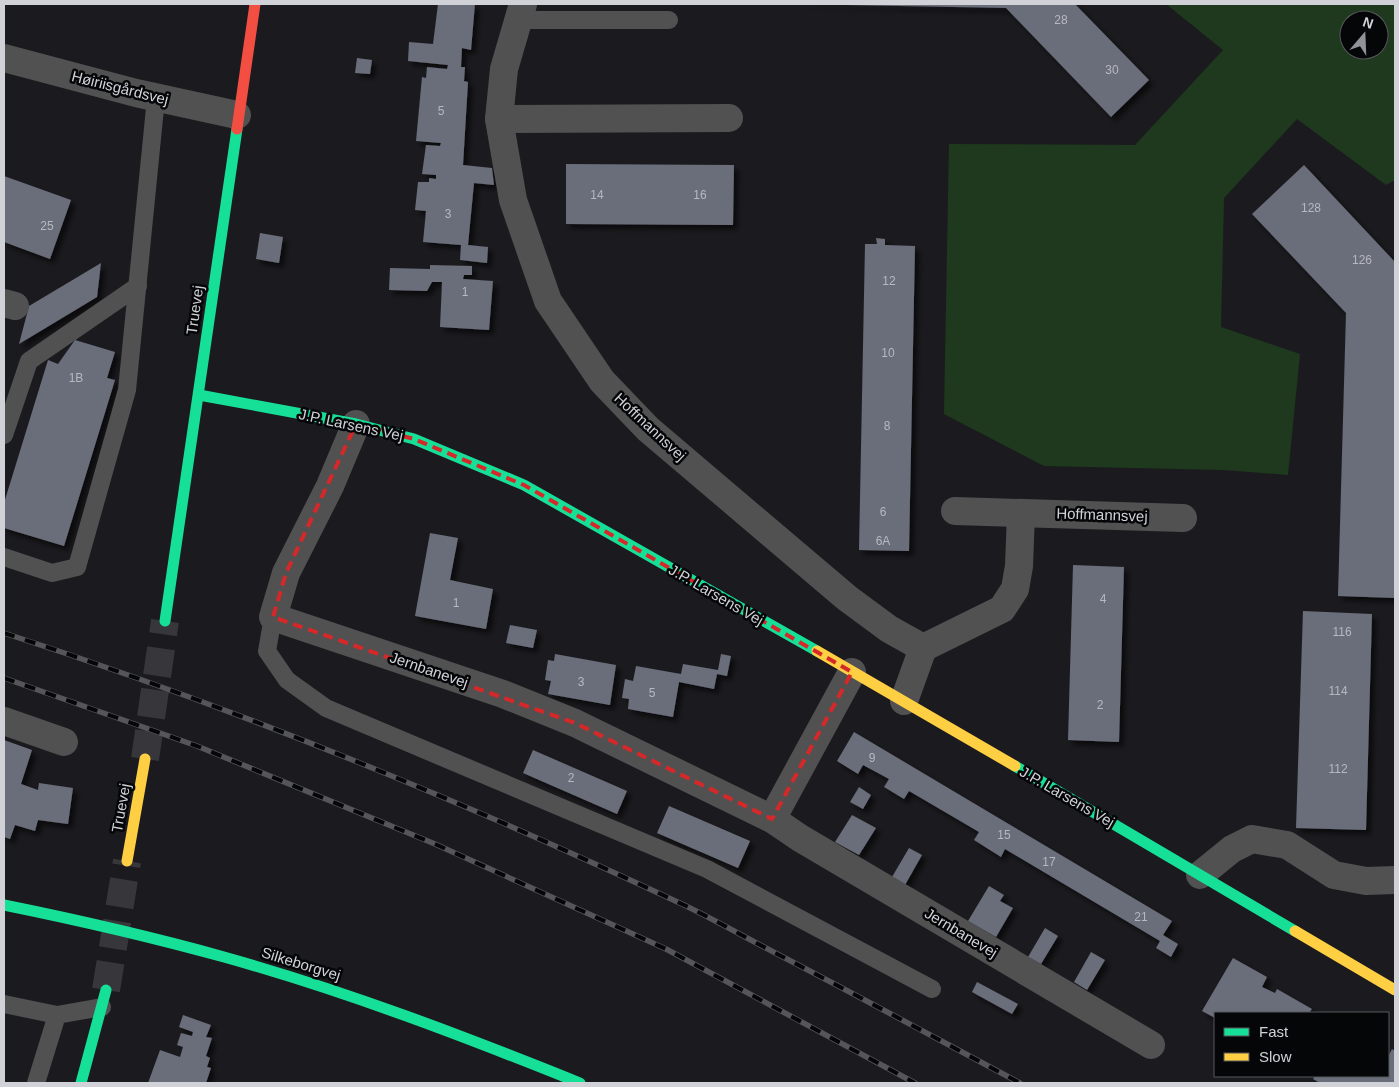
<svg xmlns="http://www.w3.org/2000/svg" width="1399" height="1087" font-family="Helvetica,sans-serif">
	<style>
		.green { fill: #1e391d; fill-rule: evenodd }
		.building { fill: #6a6d7a; filter: url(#shadow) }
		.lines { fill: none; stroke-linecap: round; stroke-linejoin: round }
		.secondary-tunnel { stroke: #36363b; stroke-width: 28; stroke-dasharray: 28 14; stroke-linecap: butt }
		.lane { stroke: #515152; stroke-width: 18 }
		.street { stroke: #515152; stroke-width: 28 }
		.fast { stroke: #16e098; stroke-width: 11 }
		.slow { stroke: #ffcf43; stroke-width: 11 }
		.jam { stroke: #f24e42; stroke-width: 11 }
		.rail-casing { stroke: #565659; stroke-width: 5.5 }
		.rail { stroke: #050608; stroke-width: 4; stroke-dasharray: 11; stroke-linecap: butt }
		.marked { fill: none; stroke: #d62828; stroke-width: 4; stroke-dasharray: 10 6; stroke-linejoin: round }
		.labels { text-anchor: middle; stroke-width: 5; stroke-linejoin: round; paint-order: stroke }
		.number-label { font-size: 12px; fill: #b7b9c0 }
		.street-label { font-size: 15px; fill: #d1d2d7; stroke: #050608 }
	</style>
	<defs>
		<filter id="shadow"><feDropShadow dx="4.5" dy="4.5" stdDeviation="2.5" flood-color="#0009"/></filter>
	</defs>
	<rect width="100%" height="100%" fill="#1b1b1f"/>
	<path class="green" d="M 1166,4 L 1395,4 L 1395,180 L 1386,185 L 1297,119 L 1224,198 L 1221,327 L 1300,354 L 1288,475 L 1224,470 L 1044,466 L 944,414 L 949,144 L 1135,145 L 1223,50 ZM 1349,20 L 1379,20 L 1379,50 L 1349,50 Z"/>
	<g class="building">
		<path d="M 438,4 L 475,4 L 471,50 L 462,48 L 461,67 L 465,67 L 464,81 L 468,82 L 463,165 L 492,168 L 494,185 L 474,183 L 468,245 L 488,247 L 487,263 L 460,260 L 461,245 L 423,242 L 426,211 L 415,210 L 418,182 L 429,182 L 429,178 L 436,179 L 436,175 L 422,174 L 426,145 L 440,146 L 441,143 L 416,141 L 422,77 L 426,78 L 427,67 L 447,69 L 448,65 L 408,61 L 409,42 L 433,44 Z"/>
		<path d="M 793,4 L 1075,4 L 1149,80 L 1111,117 L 1006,8 Z"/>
		<path d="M 357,58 L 372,60 L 370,74 L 355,73 Z"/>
		<path d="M 566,164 L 734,165 L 733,225 L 566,224 Z"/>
		<path d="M 1304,165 L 1395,262 L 1395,598 L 1338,596 L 1346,313 L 1252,214 Z"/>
		<path d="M 4,176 L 71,200 L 50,259 L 4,242 Z"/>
		<path d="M 260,233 L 283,237 L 279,263 L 256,259 Z"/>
		<path d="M 876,238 L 885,239 L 885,245 L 915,246 L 909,551 L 859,550 L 865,244 L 877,244 Z"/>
		<path d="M 101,263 L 97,297 L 19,344 L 29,306 Z"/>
		<path d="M 430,265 L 472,266 L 472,275 L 464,275 L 463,279 L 493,281 L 489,330 L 440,327 L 442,282 L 432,282 L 427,291 L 389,290 L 390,268 L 430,269 Z"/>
		<path d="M 75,340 L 115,352 L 107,378 L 115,380 L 64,546 L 4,528 L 4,503 L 48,360 L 58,364 Z"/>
		<path d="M 430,533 L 458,538 L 450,580 L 493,589 L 486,629 L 415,616 Z"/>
		<path d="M 1073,565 L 1124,567 L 1119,742 L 1068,740 Z"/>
		<path d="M 1303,611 L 1372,614 L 1366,830 L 1296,828 Z"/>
		<path d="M 510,625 L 537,630 L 533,648 L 506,643 Z"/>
		<path d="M 555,654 L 616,665 L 610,705 L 548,694 L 551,681 L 545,680 L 548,660 L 554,661 Z"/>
		<path d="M 721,654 L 731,656 L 727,676 L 717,674 L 714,689 L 679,682 L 673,717 L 628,709 L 629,699 L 622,698 L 625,679 L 633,681 L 636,666 L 681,674 L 683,664 L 718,670 Z"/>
		<path d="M 854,732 L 1172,921 L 1163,935 L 1178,944 L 1171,957 L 1156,948 L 1160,941 L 1005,849 L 1001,857 L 974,840 L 979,832 L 909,791 L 904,799 L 884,787 L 889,779 L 863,765 L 858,774 L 837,761 Z"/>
		<path d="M 4,740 L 32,750 L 21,784 L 38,790 L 39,783 L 73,788 L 68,824 L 38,820 L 35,831 L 15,825 L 10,839 L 4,837 Z"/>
		<path d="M 533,750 L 627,791 L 617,814 L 523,773 Z"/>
		<path d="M 859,787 L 871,795 L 863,809 L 850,802 Z"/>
		<path d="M 669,806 L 750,841 L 738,868 L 657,833 Z"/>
		<path d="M 852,815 L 876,828 L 859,855 L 835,842 Z"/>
		<path d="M 909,848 L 922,855 L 905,885 L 892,877 Z"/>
		<path d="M 989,886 L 1004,895 L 1000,901 L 1013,908 L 996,937 L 968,921 Z"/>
		<path d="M 1045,928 L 1058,936 L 1041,964 L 1028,957 Z"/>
		<path d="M 1091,952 L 1105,960 L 1087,990 L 1074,982 Z"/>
		<path d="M 1233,958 L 1267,977 L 1262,987 L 1275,993 L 1277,989 L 1312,1009 L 1309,1013 L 1215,1013 L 1215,1018 L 1202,1011 Z"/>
		<path d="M 977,982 L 1018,1004 L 1012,1014 L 972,992 Z"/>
		<path d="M 183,1015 L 211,1025 L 206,1037 L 212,1038 L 206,1056 L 210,1058 L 207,1067 L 211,1068 L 206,1083 L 148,1083 L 160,1050 L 180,1057 L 183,1047 L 177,1045 L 181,1033 L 192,1036 L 193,1032 L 179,1027 Z"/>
		<path d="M 1392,1049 L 1395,1051 L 1395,1083 L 1320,1083 L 1313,1079 L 1315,1076 L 1388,1076 L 1388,1057 Z"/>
	</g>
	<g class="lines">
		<g class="secondary-tunnel">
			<path d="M 145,759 L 165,621"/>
			<path d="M 106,990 L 127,861"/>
		</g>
		<g class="lane">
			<path d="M 518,20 L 669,20"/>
			<path d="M 4,435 L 29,361 L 138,286"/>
			<path d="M 4,557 L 52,573 L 77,567 L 127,390 L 156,98"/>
			<path d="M 273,617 L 267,651 L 287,680 L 326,708 L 707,869 L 932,989"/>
			<path d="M 4,1004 L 57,1015"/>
			<path d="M 36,1083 L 57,1015 L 102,1007"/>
		</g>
		<g class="street">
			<path d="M 523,4 L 504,69 L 499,119 L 513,200 L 548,301 L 602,381 L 648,429 L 847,598 L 889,629 L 923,648"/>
			<path d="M 4,58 L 136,93 L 237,115"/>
			<path d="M 499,119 L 729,118"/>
			<path d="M 4,303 L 15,306"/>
			<path d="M 356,424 L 330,486 L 286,573 L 273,617 L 503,694 L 575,723 L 772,819"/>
			<path d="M 955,511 L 1183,518"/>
			<path d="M 852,672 L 772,819 L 800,838 L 1151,1045"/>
			<path d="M 904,701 L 923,648 L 1002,609 L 1015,589 L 1019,566 L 1021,513"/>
			<path d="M 4,721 L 64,742"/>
			<path d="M 1200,875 L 1232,849 L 1252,839 L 1287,845 L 1334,875 L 1366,881 L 1395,880"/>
		</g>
		<g class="fast">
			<path d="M 199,395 L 356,424 L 414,439 L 524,485 L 817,651"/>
			<path d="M 165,621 L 237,129"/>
			<path d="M 1015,766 L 1295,931"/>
			<path d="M 4,905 C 78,920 152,937 224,957 C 346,991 463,1036 580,1083"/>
			<path d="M 81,1083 L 106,990"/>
		</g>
		<g class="slow">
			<path d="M 817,651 L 1015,766"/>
			<path d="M 127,861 L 145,759"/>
			<path d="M 1295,931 L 1395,990"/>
		</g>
		<path class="jam" d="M 237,129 L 255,4"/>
		<g class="rail-casing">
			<g id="rail">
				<path d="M 4,633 C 236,708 463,801 684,905 C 717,921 750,940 783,957 C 862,998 941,1041 1020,1083"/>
				<path d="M 4,678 L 197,746 L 435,844 L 666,949 L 915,1083"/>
			</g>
		</g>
		<use href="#rail" class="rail"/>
	</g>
	<path class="marked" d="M 356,424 L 414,439 L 524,485 L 852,672 L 772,819 L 575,723 L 273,617 L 286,573 Z"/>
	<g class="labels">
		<g class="number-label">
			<text x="1061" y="24">28</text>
			<text x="1112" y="74">30</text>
			<text x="441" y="115">5</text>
			<text x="597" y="199">14</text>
			<text x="700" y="199">16</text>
			<text x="1311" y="212">128</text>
			<text x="448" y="218">3</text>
			<text x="47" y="230">25</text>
			<text x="1362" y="264">126</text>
			<text x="889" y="285">12</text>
			<text x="465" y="296">1</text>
			<text x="888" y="357">10</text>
			<text x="76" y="382">1B</text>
			<text x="887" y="430">8</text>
			<text x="883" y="516">6</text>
			<text x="883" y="545">6A</text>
			<text x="1103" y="603">4</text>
			<text x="456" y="607">1</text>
			<text x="1342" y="636">116</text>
			<text x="581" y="686">3</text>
			<text x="1338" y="695">114</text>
			<text x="652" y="697">5</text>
			<text x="1100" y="709">2</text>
			<text x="872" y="762">9</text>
			<text x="1338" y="773">112</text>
			<text x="571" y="782">2</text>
			<text x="1004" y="839">15</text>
			<text x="1049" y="866">17</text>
			<text x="1141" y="921">21</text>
		</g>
		<g class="street-label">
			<text transform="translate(120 88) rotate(14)" y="5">Høiriisgårdsvej</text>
			<text transform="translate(195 310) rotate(-82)" y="5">Truevej</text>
			<text transform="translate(351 425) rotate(12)" y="5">J.P. Larsens Vej</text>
			<text transform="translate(650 427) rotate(43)" y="5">Hoffmannsvej</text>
			<text transform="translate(1102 515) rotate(2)" y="5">Hoffmannsvej</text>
			<text transform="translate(716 595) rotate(30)" y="5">J.P. Larsens Vej</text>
			<text transform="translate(429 670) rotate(19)" y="5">Jernbanevej</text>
			<text transform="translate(1067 797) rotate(30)" y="5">J.P. Larsens Vej</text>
			<text transform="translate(121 808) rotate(-80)" y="5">Truevej</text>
			<text transform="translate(961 933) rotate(31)" y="5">Jernbanevej</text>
			<text transform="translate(301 964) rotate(17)" y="5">Silkeborgvej</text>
		</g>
	</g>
	<rect width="1399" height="1087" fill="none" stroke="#d1d2d7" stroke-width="10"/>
	<rect x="1214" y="1012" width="175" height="65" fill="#050608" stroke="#57585b"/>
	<rect x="1224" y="1028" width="25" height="8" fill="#16e098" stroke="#57585b"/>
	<text x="1259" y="1037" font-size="15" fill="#d1d2d7">Fast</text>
	<rect x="1224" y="1053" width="25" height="8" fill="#ffcf43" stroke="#57585b"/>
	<text x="1259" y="1062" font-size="15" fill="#d1d2d7">Slow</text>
	<g transform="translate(1364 35) rotate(19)"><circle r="24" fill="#050608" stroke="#57585b"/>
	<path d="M0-4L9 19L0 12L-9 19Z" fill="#919297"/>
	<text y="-8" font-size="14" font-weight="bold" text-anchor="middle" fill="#d1d2d7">N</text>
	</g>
</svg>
